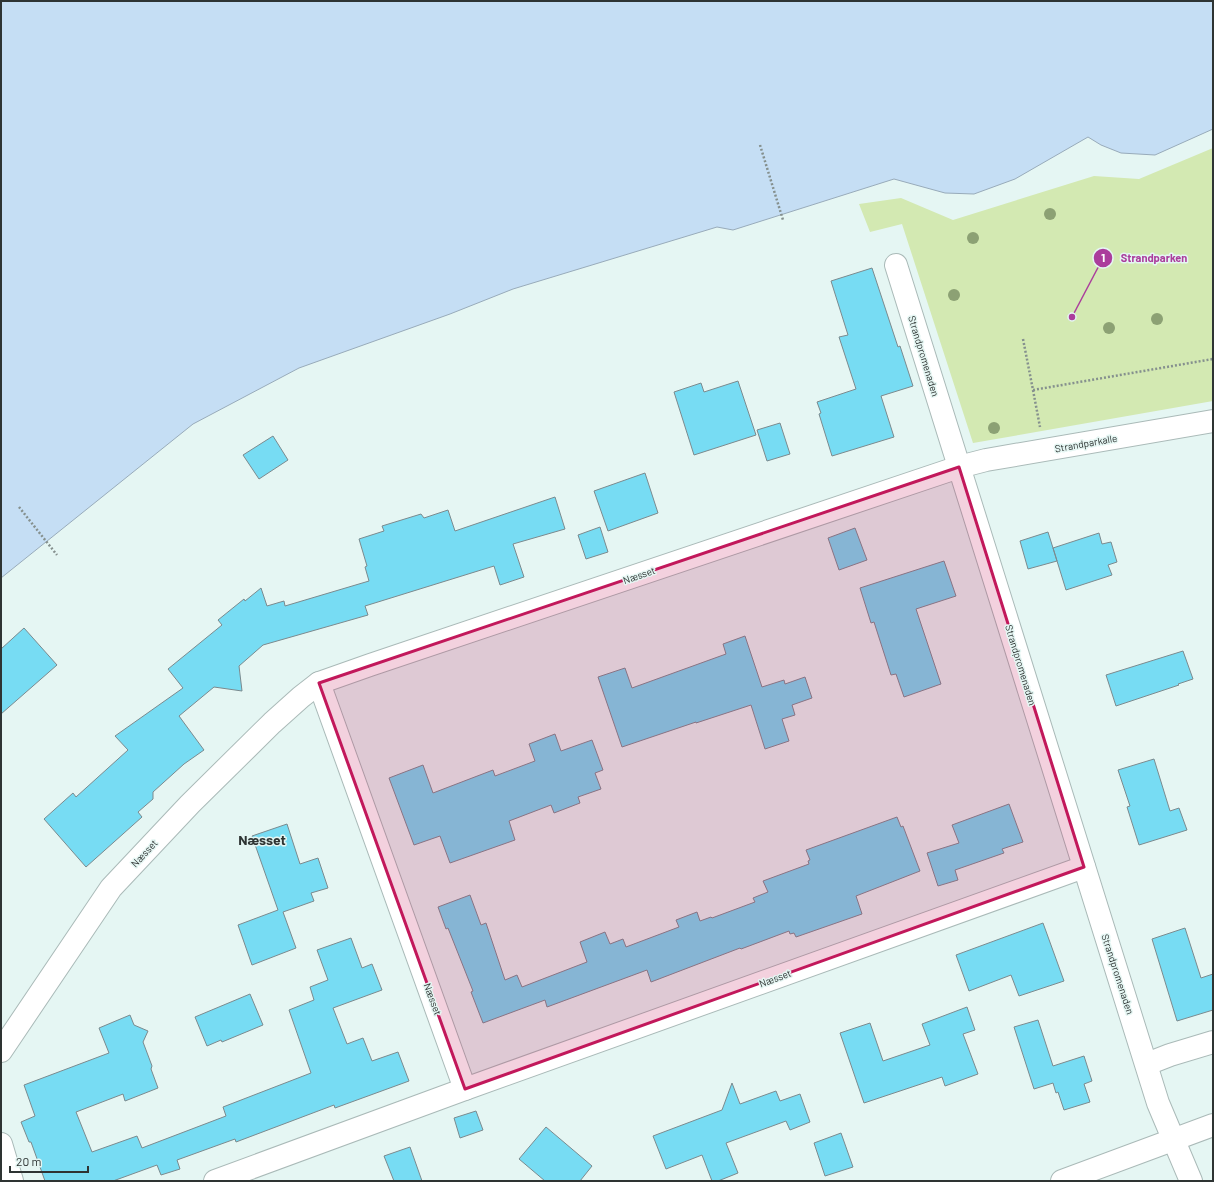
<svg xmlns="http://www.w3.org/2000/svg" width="1214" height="1182" font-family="Barlow,sans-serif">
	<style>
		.green { fill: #d3e9b2 }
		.water { fill: #c5def4; stroke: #98abba }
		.building { fill: #77dcf3; stroke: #7b8a8e }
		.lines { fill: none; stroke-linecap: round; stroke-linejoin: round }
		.minor-casing { stroke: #aabab8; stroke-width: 24 }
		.path { stroke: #85908e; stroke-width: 2.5; stroke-dasharray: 2 2; stroke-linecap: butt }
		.minor { stroke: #fff; stroke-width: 22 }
		.tree { fill: #8ca174 }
		.marked { fill: #c2185b; fill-opacity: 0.2; stroke: #c2185b; stroke-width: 3; stroke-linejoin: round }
		.labels { text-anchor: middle; stroke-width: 3; stroke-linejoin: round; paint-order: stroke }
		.street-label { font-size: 10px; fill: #2e3433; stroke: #e5f6f3 }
		.district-label { font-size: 14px; font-weight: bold; fill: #2e3433; stroke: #e5f6f3 }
		.leader { fill: none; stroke: #ab3d9c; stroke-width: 1.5 }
		.callout-dot { fill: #ab3d9c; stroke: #e5f6f3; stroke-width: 1.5 }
		.mark-label { font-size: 12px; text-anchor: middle; font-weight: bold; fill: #fff }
		.callout-label { font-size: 11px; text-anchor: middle; font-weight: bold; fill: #ab3d9c; stroke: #e5f6f3; stroke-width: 3; stroke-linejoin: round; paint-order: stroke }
	</style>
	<rect width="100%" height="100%" fill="#e5f6f3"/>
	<path class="green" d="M 1213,148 L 1213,401 L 973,443 L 902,224 L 870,232 L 859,204 L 901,198 L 953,220 L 1094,176 L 1139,179 Z"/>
	<path class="water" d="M 1,1 L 1213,1 L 1213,129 L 1155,155 L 1121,153 L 1101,145 L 1088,137 L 1015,179 L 974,194 L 945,193 L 894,179 L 733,230 L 717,227 L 513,289 L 450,314 L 299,368 L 193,424 L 1,578 Z"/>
	<g class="building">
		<path d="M 872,268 L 898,347 L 900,346 L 913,386 L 881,396 L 894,437 L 832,456 L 819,414 L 821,413 L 817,402 L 856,389 L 839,337 L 848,335 L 831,281 Z"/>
		<path d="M 738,381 L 756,435 L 694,455 L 674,392 L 701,383 L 704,392 Z"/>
		<path d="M 780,423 L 790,454 L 767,461 L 757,430 Z"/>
		<path d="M 273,436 L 288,460 L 259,479 L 243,455 Z"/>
		<path d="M 645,473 L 658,513 L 608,531 L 594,491 Z"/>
		<path d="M 555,497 L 565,529 L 513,544 L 524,577 L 500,585 L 494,566 L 365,606 L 368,615 L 263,645 L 239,666 L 242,691 L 214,687 L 179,716 L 204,750 L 184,764 L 153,792 L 153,799 L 138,812 L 142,817 L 86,867 L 44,819 L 73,793 L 76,797 L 128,750 L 115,736 L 183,688 L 168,669 L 222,625 L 218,620 L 244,599 L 245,601 L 261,588 L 267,606 L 284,601 L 285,606 L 369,581 L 365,567 L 367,566 L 359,539 L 384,531 L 382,526 L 421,514 L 424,518 L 448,510 L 455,531 Z"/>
		<path d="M 600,527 L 608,552 L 586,559 L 578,535 Z"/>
		<path d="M 855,528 L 867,560 L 839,570 L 828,538 Z"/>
		<path d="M 1048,532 L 1053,548 L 1099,533 L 1102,544 L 1111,542 L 1117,562 L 1108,565 L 1112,575 L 1066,590 L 1053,548 L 1057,561 L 1028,569 L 1020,541 Z"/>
		<path d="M 944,561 L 956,596 L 916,609 L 941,684 L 904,697 L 896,674 L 891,675 L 874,622 L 871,623 L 860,588 Z"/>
		<path d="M 24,628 L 57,665 L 1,714 L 1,649 Z"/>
		<path d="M 745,636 L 762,687 L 784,680 L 785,684 L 805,677 L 812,698 L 792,705 L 795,715 L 782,719 L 789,741 L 765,749 L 751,705 L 696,723 L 696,722 L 622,747 L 598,677 L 625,668 L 632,688 L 726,654 L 723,644 Z"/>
		<path d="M 1183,651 L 1193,679 L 1178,684 L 1179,685 L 1116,706 L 1106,675 Z"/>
		<path d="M 555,734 L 561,751 L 592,740 L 603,770 L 595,773 L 601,789 L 578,797 L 580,803 L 554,813 L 551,805 L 509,821 L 515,840 L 450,863 L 440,836 L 414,845 L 389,778 L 423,765 L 433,793 L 493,770 L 495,776 L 535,761 L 529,744 Z"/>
		<path d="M 1154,759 L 1170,811 L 1179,808 L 1187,830 L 1139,845 L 1127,807 L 1130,806 L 1118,770 Z"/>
		<path d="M 1009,804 L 1023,842 L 1002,849 L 1004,853 L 955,870 L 958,880 L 938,886 L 927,853 L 959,843 L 952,825 Z"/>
		<path d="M 897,817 L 901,827 L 903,826 L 920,871 L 856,896 L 862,914 L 796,937 L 794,933 L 790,934 L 789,931 L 741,949 L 740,948 L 651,982 L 647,970 L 547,1007 L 545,1000 L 483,1023 L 471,992 L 473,991 L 448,928 L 446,929 L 438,907 L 470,895 L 481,925 L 486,923 L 505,980 L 517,975 L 522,987 L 587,962 L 580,942 L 605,932 L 610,944 L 623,939 L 626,947 L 679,927 L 676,920 L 697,912 L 700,921 L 711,917 L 712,918 L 755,902 L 753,898 L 768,892 L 763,881 L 809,864 L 808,861 L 810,860 L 806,850 Z"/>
		<path d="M 287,824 L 300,864 L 318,858 L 328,888 L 311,893 L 314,901 L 283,912 L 296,948 L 252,965 L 238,925 L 278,910 L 252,836 Z"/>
		<path d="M 1043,923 L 1064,981 L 1019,996 L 1011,975 L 969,991 L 956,955 Z"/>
		<path d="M 1185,928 L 1201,978 L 1213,974 L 1213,1010 L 1177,1021 L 1152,939 Z"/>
		<path d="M 351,938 L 362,968 L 372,964 L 382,990 L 333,1008 L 347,1044 L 363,1038 L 372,1061 L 398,1052 L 409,1081 L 335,1108 L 334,1105 L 236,1142 L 235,1139 L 177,1160 L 180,1169 L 161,1175 L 157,1165 L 113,1181 L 45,1181 L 31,1142 L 29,1142 L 21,1122 L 35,1116 L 24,1085 L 109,1053 L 99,1028 L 130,1015 L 134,1025 L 148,1031 L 143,1042 L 152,1066 L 151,1069 L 158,1088 L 125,1101 L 123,1094 L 76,1112 L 92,1152 L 137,1136 L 142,1148 L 226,1116 L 223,1107 L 311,1073 L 289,1010 L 314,1000 L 310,987 L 328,980 L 317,950 Z"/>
		<path d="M 250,994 L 263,1025 L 222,1042 L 221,1040 L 207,1046 L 195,1017 Z"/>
		<path d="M 967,1007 L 975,1030 L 963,1034 L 978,1074 L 945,1086 L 942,1077 L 864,1103 L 840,1033 L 870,1023 L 883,1061 L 930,1045 L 922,1024 Z"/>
		<path d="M 1038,1020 L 1053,1066 L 1084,1056 L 1092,1081 L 1084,1084 L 1090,1102 L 1064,1110 L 1058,1092 L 1056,1093 L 1053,1083 L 1034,1089 L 1014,1027 Z"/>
		<path d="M 732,1083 L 740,1104 L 776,1091 L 780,1101 L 800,1094 L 810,1122 L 790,1130 L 786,1121 L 726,1143 L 738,1173 L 718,1181 L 712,1181 L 702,1155 L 666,1169 L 653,1136 L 722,1110 Z"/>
		<path d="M 476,1111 L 483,1130 L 460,1138 L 454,1118 Z"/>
		<path d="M 546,1127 L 592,1166 L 580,1181 L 545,1181 L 519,1159 Z"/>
		<path d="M 841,1133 L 853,1167 L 825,1176 L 814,1143 Z"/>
		<path d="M 410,1147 L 422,1181 L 394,1181 L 384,1156 Z"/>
	</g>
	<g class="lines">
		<g class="minor-casing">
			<g id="minor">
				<path d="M 896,265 L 1158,1103 L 1191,1181"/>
				<path d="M 319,683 L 465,1089"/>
				<path d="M 1,1051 L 111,888 L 190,804 L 272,723 L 301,697 L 319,683 L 370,665 L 959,467 L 986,460 L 1213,421"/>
				<path d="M 1147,1064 L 1170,1055 L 1213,1042"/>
				<path d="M 1,1144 L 12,1181"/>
				<path d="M 215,1181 L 465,1089 L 1084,867"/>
				<path d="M 1062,1181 L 1213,1125"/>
			</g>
		</g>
		<g class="path">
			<path d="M 760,145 L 783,220"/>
			<path d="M 1023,339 L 1033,390 L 1213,359"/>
			<path d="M 1033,390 L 1040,427"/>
			<path d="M 19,507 L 57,555"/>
		</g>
		<use href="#minor" class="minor"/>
	</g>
	<g class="tree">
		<circle cx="1050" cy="214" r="6"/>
		<circle cx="973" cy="238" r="6"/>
		<circle cx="954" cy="295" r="6"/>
		<circle cx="1157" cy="319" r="6"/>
		<circle cx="1109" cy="328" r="6"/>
		<circle cx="994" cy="428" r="6"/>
	</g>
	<path class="marked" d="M 959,467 L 1084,867 L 465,1089 L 319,683 Z"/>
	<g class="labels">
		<g class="street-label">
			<text transform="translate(924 356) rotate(73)" y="4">Strandpromenaden</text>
			<text transform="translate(1086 443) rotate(-10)" y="4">Strandparkalle</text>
			<text transform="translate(639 575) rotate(-19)" y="4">Næsset</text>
			<text transform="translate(1021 665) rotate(73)" y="4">Strandpromenaden</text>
			<text transform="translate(144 853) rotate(-47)" y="4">Næsset</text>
			<text transform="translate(1118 974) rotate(72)" y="4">Strandpromenaden</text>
			<text transform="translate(775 978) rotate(-20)" y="4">Næsset</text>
			<text transform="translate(433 999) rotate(70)" y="4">Næsset</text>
		</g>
		<g class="district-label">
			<text x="262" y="845">Næsset</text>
		</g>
	</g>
	<path class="leader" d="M1072 317L1103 258"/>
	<g class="callout-dot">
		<circle cx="1072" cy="317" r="4"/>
		<circle cx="1103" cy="258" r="10"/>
	</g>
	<g class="mark-label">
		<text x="1103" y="262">1</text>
	</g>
	<g class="callout-label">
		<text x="1154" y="262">Strandparken</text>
	</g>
	<rect width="1214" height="1182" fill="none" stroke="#2e3433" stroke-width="4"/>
	<path d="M10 1166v6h78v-6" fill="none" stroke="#2e3433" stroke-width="2"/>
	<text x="16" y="1166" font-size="12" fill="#2e3433" stroke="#e5f6f3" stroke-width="3" paint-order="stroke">20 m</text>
</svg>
